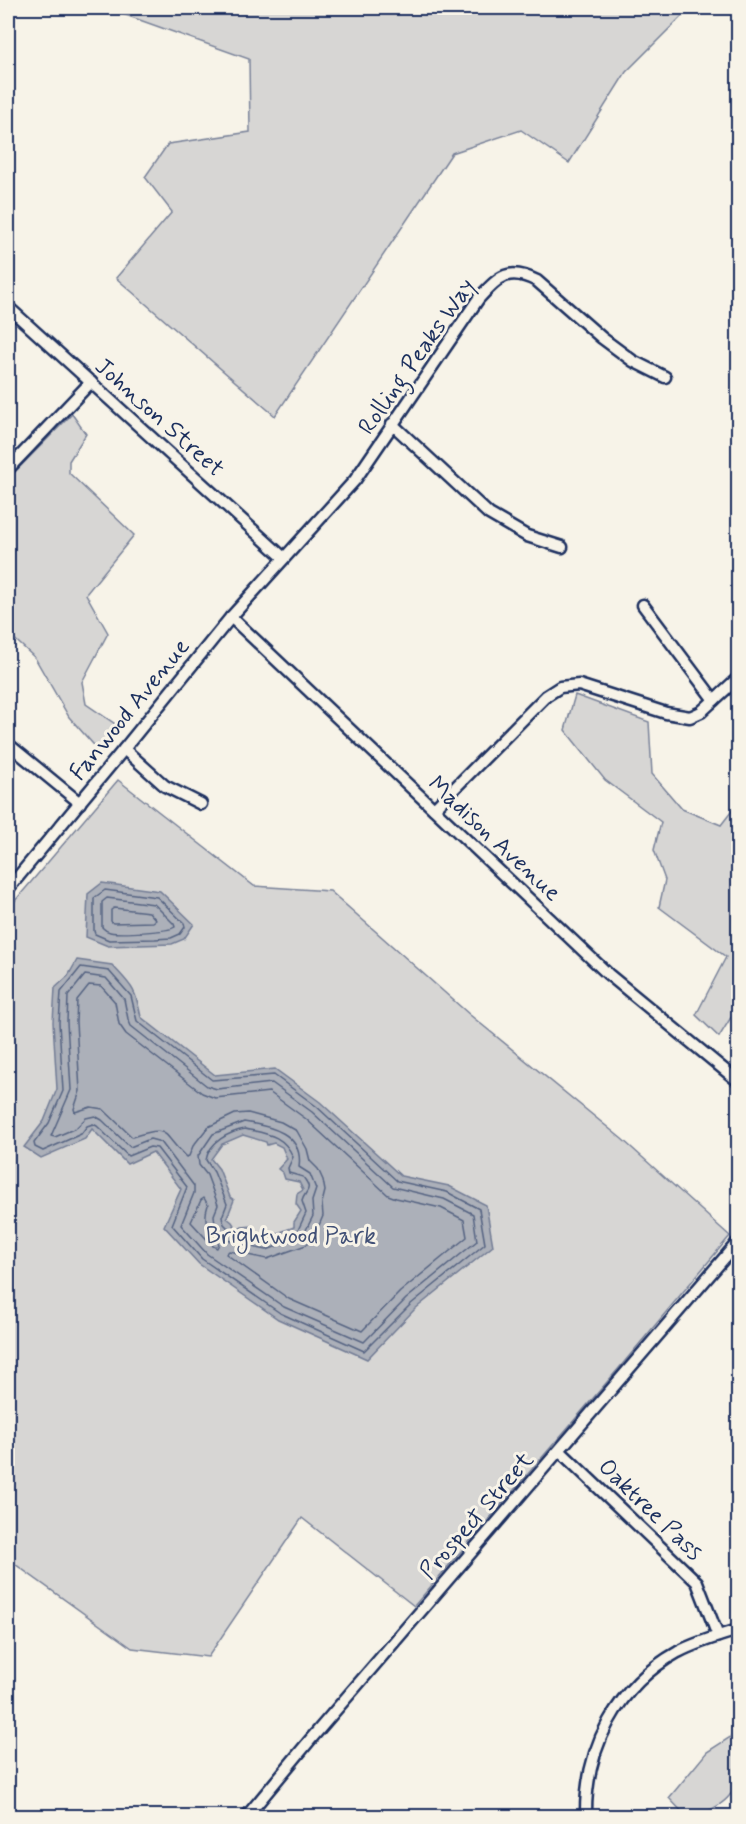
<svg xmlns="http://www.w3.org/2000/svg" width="746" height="1824" font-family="Mynerve,sans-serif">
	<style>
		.green { fill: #d7d6d4; stroke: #798299; stroke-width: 1.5 }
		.water { fill: #acb0b9; stroke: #727c95; stroke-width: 1.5; fill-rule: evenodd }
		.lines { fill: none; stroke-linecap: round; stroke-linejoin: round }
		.shore { stroke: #556382; stroke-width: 1.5 }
		.street-casing { stroke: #1b2f5e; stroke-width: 15 }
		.street { stroke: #f7f3e8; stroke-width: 10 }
		.labels { text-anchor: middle; stroke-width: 6; stroke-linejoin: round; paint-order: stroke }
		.street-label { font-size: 24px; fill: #1b2f5e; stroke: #f7f3e8 }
		.park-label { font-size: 24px; fill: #415076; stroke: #f7f3e8 }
	</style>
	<rect width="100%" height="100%" fill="#f7f3e8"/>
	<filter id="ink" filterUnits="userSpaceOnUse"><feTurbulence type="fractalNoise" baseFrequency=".0167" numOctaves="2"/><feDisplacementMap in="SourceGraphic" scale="12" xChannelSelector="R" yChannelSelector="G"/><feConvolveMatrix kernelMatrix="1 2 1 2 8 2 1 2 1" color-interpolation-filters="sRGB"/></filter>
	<g filter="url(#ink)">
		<g class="green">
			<path d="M 106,8 L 690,8 L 626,72 L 569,163 L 521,130 L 452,153 L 275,416 L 116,278 L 172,212 L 145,177 L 168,144 L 250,132 L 249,59 Z"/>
			<path d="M 72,414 L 86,434 L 69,461 L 69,473 L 134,535 L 86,594 L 108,633 L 82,682 L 86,704 L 121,728 L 101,753 L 69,717 L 35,658 L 8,633 L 8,479 Z"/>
			<path d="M 575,695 L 649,722 L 652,774 L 682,809 L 721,825 L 735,807 L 736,775 L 738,773 L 738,1006 L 719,1037 L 696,1015 L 726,957 L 659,907 L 665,880 L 654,850 L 661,822 L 605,780 L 565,730 Z"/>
			<path d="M 118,780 L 254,886 L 330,891 L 470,1015 L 622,1139 L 730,1236 L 620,1367 L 414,1606 L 302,1518 L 208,1657 L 132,1648 L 8,1559 L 8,909 Z"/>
			<path d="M 738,1732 C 739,1766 746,1792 712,1809 C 703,1813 696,1817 686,1816 L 669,1798 L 707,1752 Z"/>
		</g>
		<g class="water">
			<path d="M 102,883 L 160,891 L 194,924 L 184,939 L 172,944 L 108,946 L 86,937 L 88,894 Z"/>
			<path d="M 77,960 L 112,965 C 132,987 135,987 141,1017 L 215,1075 L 275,1069 L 320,1102 L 401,1176 L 449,1186 L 486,1205 L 493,1246 L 415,1309 L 367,1359 L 278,1319 L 199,1264 L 164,1226 L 181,1189 L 153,1152 L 127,1164 L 92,1129 L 85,1139 L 41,1158 L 24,1147 L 44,1121 L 57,1089 L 53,1022 L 55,988 L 68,976 ZM 243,1135 L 266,1142 L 267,1145 L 274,1143 L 282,1147 L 287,1159 L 278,1169 L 283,1173 L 285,1179 L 299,1182 L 303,1190 L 297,1194 L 296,1204 L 301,1211 L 294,1222 L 294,1227 L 267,1237 L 249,1233 L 252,1226 L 242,1227 L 237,1230 L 232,1222 L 227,1218 L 234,1200 L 230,1197 L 219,1169 L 211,1159 L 222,1144 Z"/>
		</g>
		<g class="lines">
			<g class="shore">
				<path d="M 105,890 L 157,897 L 184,923 L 185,927 L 180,934 L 171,938 L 155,939 L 109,940 L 95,934 L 94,931 L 94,898 Z"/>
				<path d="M 107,898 L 154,904 L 174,924 L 175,927 C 168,932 120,934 110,932 C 105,931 104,929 102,927 L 102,902 Z"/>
				<path d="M 114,908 L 149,912 L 156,920 L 153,922 L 113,923 L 111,921 L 111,910 Z"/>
				<path d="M 81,967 L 109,971 L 131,996 L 137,1021 L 212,1080 L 274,1075 L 316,1106 L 397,1181 L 447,1192 L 479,1209 L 485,1244 L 411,1304 L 364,1351 L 280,1313 L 202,1259 L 172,1225 L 187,1187 L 157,1148 L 150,1147 L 128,1156 L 97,1126 L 93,1124 L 87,1126 L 81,1134 L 43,1151 L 35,1147 L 34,1143 L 49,1123 L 63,1091 L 59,1023 L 61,992 Z"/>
				<path d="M 85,975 L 106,978 L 124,999 L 128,1019 L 131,1026 L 207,1086 L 217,1089 L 272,1083 L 312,1112 L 393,1187 L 444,1199 L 473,1214 L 477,1241 L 406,1299 L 364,1342 L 284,1307 L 207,1254 L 181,1225 L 194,1193 L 194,1186 L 161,1142 L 150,1139 L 130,1147 L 102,1120 L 95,1116 L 86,1118 L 76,1128 L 55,1137 L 51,1136 L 71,1090 L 67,1022 L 68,996 Z"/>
				<path d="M 89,985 L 101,986 L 115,1002 L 119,1024 L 126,1034 L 202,1093 L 215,1098 L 269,1092 L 306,1119 L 388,1195 L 396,1198 L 441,1208 L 464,1220 L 467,1237 L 400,1292 L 362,1331 L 289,1299 L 226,1254 L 229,1251 L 267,1259 L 306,1245 L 314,1237 L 323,1216 L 322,1203 L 325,1191 L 323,1180 L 318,1169 L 310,1161 L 307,1149 L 297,1131 L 281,1122 L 248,1113 L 235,1114 L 208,1127 L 193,1146 L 189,1156 L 186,1157 C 161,1134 172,1124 132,1137 L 103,1109 L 91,1107 L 75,1112 L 74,1109 L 80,1091 L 76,1022 L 77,1000 Z"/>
				<path d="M 244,1122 C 270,1126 304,1133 299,1167 L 310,1174 L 316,1189 L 312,1201 L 313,1216 L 303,1236 L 267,1250 L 247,1246 L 228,1240 L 215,1224 L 214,1215 L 218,1205 L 207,1175 L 199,1165 L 198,1156 L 213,1134 Z"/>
				<path d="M 245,1129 C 267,1134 284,1135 293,1157 L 288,1168 L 289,1173 L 303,1177 C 314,1191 305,1190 302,1201 L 306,1213 L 298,1230 C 285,1239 263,1247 248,1239 C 242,1236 241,1236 235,1235 L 224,1224 L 222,1217 L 227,1204 L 214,1172 L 206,1160 C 209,1142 229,1132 245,1129 Z"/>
				<path d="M 204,1198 L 208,1205 C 202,1223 209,1230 219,1244 L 217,1248 L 213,1246 L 191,1222 L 201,1200 Z"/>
			</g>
			<g class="street-casing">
				<g id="street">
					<path d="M 8,307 L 284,558"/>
					<path d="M 392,424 L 489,514 L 527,536 L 562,547"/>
					<path d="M 8,469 L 91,382"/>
					<path d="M 643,605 L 714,700"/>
					<path d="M 231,617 L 608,974 L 738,1081"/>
					<path d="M 8,744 L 80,803"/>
					<path d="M 124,749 L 165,786 L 201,804"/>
					<path d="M 434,809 L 546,696 L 560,687 L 579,685 L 666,713 L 690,717 L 701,712 L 738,678"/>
					<path d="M 8,889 L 124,749 L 231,617 L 355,480 L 479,298 C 499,277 508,266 537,281 L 602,338 L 633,361 L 665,377"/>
					<path d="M 560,1451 L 697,1582 L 718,1636"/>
					<path d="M 247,1816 L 310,1740 L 738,1242"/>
					<path d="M 586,1816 C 585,1748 617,1686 678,1652 C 697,1642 718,1636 738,1630"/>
				</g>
			</g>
			<use href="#street" class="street"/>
		</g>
	</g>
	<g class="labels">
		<g class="street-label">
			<text transform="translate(416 356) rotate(-55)" y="8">Rolling Peaks Way</text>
			<text transform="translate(160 417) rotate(42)" y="8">Johnson Street</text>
			<text transform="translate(129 709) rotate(-51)" y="8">Fanwood Avenue</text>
			<text transform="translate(495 838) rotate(43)" y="8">Madison Avenue</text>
			<text transform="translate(651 1509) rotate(44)" y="8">Oaktree Pass</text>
			<text transform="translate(476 1515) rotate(-49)" y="8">Prospect Street</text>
		</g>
		<g class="park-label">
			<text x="291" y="1243">Brightwood Park</text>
		</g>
	</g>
	<rect width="746" height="1824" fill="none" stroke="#f7f3e8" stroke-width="30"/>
	<rect x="15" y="15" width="716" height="1794" fill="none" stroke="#1b2f5e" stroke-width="2" filter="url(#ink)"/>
</svg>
